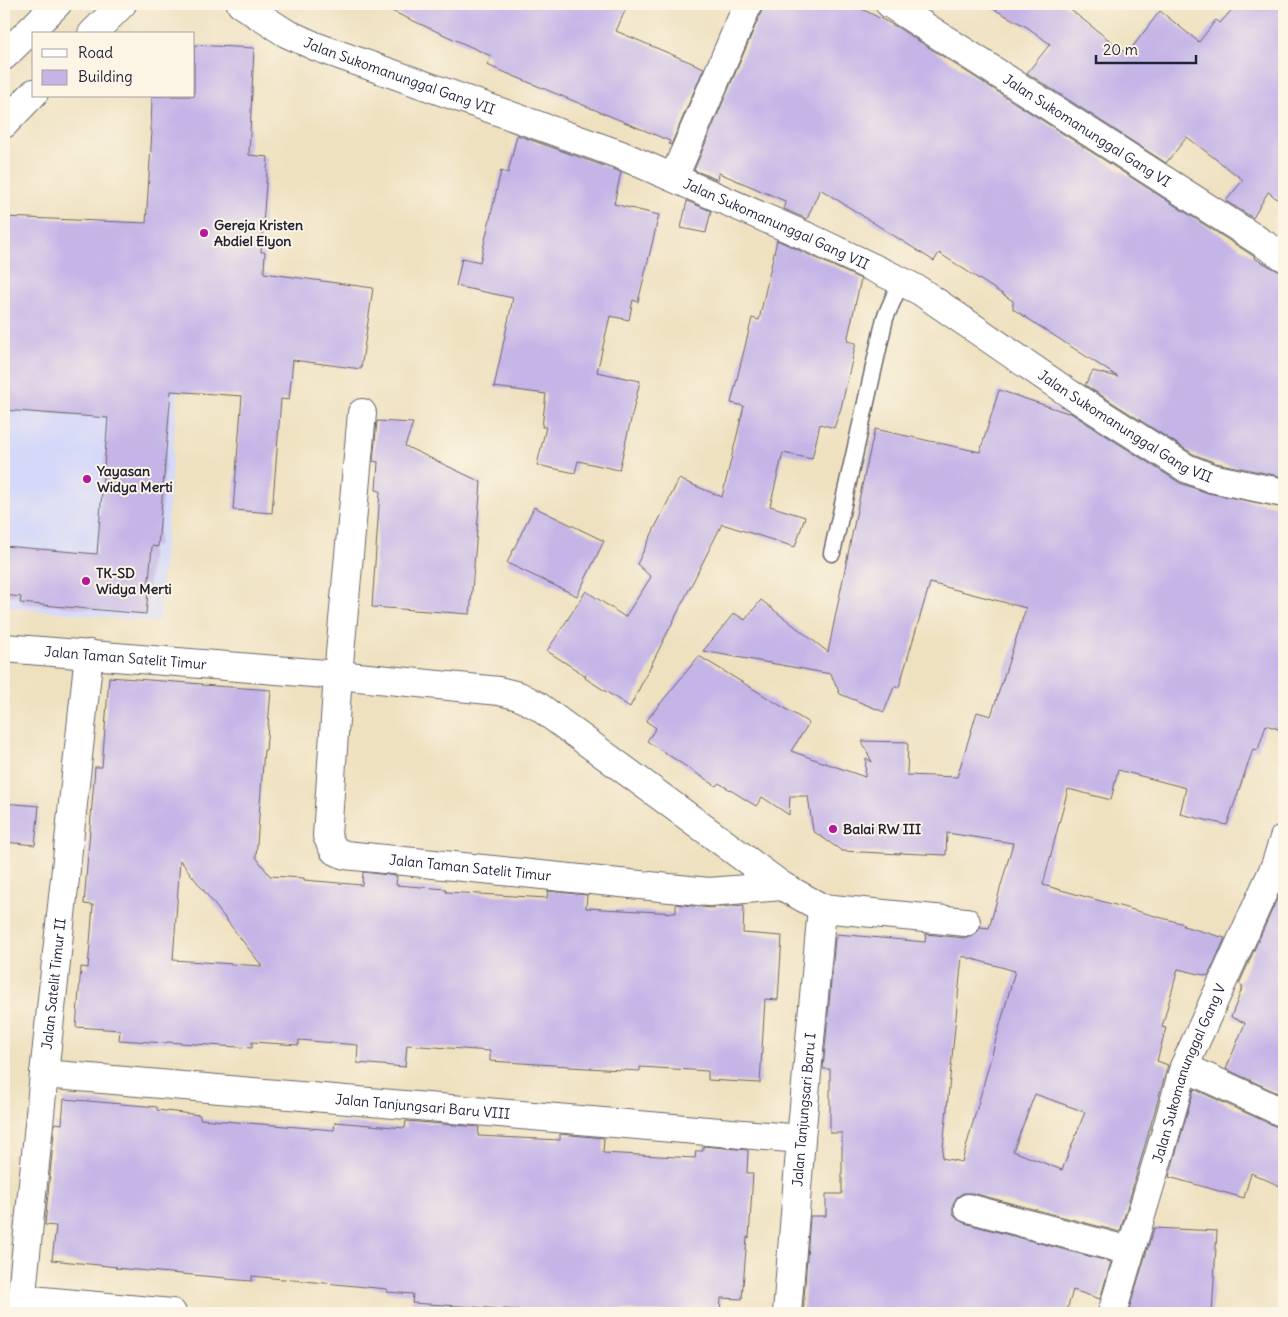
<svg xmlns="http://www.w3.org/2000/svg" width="1288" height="1317" font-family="Delius,sans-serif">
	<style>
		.built { fill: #d4d8f9 }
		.building { fill: #c5b5e7; fill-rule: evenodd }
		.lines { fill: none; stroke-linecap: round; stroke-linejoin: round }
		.service-casing { stroke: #69656a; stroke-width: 19 }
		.minor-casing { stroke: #69656a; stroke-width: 30 }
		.tertiary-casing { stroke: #69656a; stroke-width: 30 }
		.service { stroke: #fff; stroke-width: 16 }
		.minor { stroke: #fff; stroke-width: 28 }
		.tertiary { stroke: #fff; stroke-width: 28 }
		.poi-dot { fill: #b5179e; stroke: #fcf5e5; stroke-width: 2 }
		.labels { text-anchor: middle; stroke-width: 4; stroke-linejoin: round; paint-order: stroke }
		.street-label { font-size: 14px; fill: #22223b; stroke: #fcf5e5 }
		.poi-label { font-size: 14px; font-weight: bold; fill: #22223b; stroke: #fcf5e5; text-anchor: start }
	</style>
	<rect width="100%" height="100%" fill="#fcf5e5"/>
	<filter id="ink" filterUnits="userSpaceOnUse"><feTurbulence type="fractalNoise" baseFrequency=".02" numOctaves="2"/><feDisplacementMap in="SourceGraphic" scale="10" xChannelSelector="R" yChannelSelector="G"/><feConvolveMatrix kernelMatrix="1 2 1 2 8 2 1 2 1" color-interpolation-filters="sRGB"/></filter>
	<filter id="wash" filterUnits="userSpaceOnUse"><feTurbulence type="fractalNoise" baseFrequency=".0096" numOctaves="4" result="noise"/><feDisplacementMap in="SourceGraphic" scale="20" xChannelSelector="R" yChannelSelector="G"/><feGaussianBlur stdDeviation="1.12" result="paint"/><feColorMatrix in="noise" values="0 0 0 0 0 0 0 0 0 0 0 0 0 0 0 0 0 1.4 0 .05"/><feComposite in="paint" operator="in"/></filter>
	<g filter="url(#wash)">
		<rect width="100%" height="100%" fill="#eee1c0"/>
		<path class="built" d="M 4,336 L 181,351 L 159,622 L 4,607 Z"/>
		<g id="blocks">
			<g class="building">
				<path d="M 376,4 L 628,4 L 616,31 L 704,68 L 671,145 L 669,144 L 670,141 L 487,65 L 491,56 Z"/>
				<path d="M 763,4 L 849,4 L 866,11 L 897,27 L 1255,257 L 1254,258 L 1284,274 L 1284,477 L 1216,463 L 1193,454 L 1085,385 L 1093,371 L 1118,377 L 1013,309 L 1013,301 L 939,253 L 934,261 L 820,189 L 807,219 L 784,209 L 785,201 L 719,173 L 718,180 L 694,170 L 762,10 Z"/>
				<path d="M 984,4 L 1063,4 L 1127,54 L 1160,11 L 1199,42 L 1216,20 L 1220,23 L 1237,4 L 1284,4 L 1284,204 L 1268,192 L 1253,218 L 1226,201 L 1243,180 L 1187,137 L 1166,163 L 1027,73 L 1050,44 L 1027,27 Z"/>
				<path d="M 194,45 L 254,48 L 249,155 L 268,157 L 261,252 L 265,252 L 264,273 L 373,288 L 361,369 L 293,360 L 289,400 L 281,399 L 272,513 L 233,510 L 242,396 L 171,391 L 158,547 L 152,546 L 146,614 L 20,603 L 21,597 L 4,595 L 4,546 L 97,554 L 108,418 L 4,410 L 4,217 L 146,223 L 152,131 L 151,131 L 152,96 L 194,96 Z"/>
				<path d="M 517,135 L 621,172 L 614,204 L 659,215 L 638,302 L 633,300 L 629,320 L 610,316 L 597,372 L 640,381 L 619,470 L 578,461 L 575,473 L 537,465 L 546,427 L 542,427 L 546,394 L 494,387 L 513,298 L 456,286 L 462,258 L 480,262 L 501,171 L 508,173 Z"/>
				<path d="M 687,201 L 711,211 L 706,233 L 681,228 Z"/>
				<path d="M 777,240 L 861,279 L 847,341 L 856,343 L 841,408 L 834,428 L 820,424 L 812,459 L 783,453 L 770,506 L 805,517 L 795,547 L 722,524 L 630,707 L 585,678 L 586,676 L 547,651 L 586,591 L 625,617 L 651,577 L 637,564 L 679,479 L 722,497 L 744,406 L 731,403 L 752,318 L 759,320 Z"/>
				<path d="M 999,390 L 1068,413 L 1069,412 L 1180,483 L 1208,493 L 1284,508 L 1284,731 L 1266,725 L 1258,750 L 1253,749 L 1227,825 L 1180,814 L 1186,788 L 1118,770 L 1111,800 L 1068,789 L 1043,885 L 1184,924 L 1183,926 L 1225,938 L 1208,976 L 1178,969 L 1162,1027 L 1166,1028 L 1157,1061 L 1168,1065 L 1120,1232 L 972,1193 L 963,1193 L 957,1197 L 953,1204 L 953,1213 L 957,1219 L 964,1223 L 1111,1262 L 1100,1299 L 1073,1290 L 1066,1313 L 803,1313 L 810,1216 L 826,1216 L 826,1194 L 842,1194 L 842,1133 L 830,1133 L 830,1069 L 823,1069 L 835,939 L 837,934 L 925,942 L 926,934 L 965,938 L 973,936 L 978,931 L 980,927 L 989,928 L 1013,843 L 947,833 L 946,855 L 900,853 L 900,854 L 842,851 L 813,831 L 808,796 L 790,796 L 789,815 L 762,797 L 756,806 L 719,783 L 716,786 L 647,741 L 656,728 L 646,721 L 699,656 L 809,723 L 791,751 L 865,777 L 866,758 L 872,762 L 862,741 L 908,742 L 907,775 L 957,777 L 977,712 L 991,716 L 1026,608 L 930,583 L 899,687 L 894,687 L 884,712 L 840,694 L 831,674 L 703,651 L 734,613 L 745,620 L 761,600 L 828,652 L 862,486 L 875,429 L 980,452 ZM 962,956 L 1015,971 L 962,1162 L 942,1158 ZM 1035,1094 L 1085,1112 L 1062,1170 L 1013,1151 Z"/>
				<path d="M 377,421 L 413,423 L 405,446 L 481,482 L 470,614 L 372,607 L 380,491 L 376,490 L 378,462 L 373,461 Z"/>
				<path d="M 534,507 L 604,541 L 577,596 L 507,563 Z"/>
				<path d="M 109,677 L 202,684 L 202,685 L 271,690 L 266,750 L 264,750 L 256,857 L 270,876 L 304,878 L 304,880 L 362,885 L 363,872 L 397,876 L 396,885 L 446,889 L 446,892 L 547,898 L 548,891 L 587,895 L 586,908 L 676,913 L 676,904 L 710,908 L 744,905 L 743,933 L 782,936 L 778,1000 L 765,999 L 760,1083 L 708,1080 L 708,1071 L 640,1067 L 640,1071 L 569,1067 L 569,1066 L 490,1061 L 490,1051 L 407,1045 L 405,1067 L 357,1063 L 358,1045 L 299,1040 L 299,1045 L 252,1042 L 252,1048 L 167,1042 L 166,1043 L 119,1040 L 120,1030 L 76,1027 L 81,967 L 88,968 L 93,905 L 84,904 L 95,767 L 102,767 ZM 180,860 L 262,966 L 173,960 Z"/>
				<path d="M 4,803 L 39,806 L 35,845 L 4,842 Z"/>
				<path d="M 1284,883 L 1284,1096 L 1226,1069 L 1245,1023 L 1231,1017 L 1243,986 L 1239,984 Z"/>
				<path d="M 1194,1089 L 1277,1127 L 1284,1128 L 1284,1188 L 1251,1173 L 1244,1198 L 1169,1177 Z"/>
				<path d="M 64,1099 L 157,1107 L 157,1110 L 200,1115 L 200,1119 L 334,1130 L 335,1122 L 405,1128 L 406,1121 L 479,1127 L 478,1136 L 560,1140 L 560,1134 L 604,1138 L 603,1153 L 695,1158 L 696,1151 L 703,1151 L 703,1146 L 748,1150 L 747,1173 L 753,1173 L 749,1238 L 747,1237 L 742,1299 L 721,1298 L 720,1313 L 671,1313 L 599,1308 L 598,1313 L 561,1311 L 561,1313 L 519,1313 L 519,1310 L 412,1303 L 413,1294 L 387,1292 L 387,1289 L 252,1276 L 252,1281 L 226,1279 L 226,1278 L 115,1268 L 117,1267 L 52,1260 L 56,1226 L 45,1225 L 55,1123 L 62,1124 Z"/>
				<path d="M 1154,1228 L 1217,1231 L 1212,1313 L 1135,1311 L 1129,1309 Z"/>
			</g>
		</g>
	</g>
	<g filter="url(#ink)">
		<use href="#blocks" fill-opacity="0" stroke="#69656a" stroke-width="1"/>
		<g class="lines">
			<g class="service-casing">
				<path id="service" d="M 832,553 L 885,318 L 901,281"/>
			</g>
			<g class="minor-casing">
				<g id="minor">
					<path id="s1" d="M 241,4 L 286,33 L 317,47 L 621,155 L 806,236 L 901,281 L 920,291 L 1070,394 L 1186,468 L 1211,478 L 1284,493"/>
					<path id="s2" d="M 890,4 L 1284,257"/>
					<path d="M 674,177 L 748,4"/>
					<path id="s3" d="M 362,413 L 338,675 L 327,836 L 334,850 L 345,855 L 709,892 L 782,886"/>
					<path id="s4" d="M 4,648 L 338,675 L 499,691 L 519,696 L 538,706 L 782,886 L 822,908 L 966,922"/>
					<path d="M 1184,1067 L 1284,1113"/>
					<path id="s5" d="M 44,1074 L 801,1139"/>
					<path d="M 968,1208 L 1130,1251"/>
					<path d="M 21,1299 L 172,1313"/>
					<path id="s6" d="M 20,1313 L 44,1074 L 89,654"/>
					<path id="s7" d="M 787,1313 L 801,1139 L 822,908"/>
					<path id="s8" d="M 1112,1313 L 1165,1135 L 1184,1067 L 1275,866 L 1284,838"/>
				</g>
			</g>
			<g class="tertiary-casing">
				<g id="tertiary">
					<path d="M 92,34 L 122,4"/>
					<path d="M 4,56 L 57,4"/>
					<path d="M 4,124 L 34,93"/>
				</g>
			</g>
			<use href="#service" class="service"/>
			<use href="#minor" class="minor"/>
			<use href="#tertiary" class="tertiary"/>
		</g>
	</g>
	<g class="poi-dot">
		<circle cx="204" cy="233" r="5"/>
		<circle cx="87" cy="479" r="5"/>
		<circle cx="86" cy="581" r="5"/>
		<circle cx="833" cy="829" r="5"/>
	</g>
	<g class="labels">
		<g class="street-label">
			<text dy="5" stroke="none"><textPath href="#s1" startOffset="175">Jalan Sukomanunggal Gang VII</textPath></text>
			<text dy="5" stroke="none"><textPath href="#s2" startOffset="234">Jalan Sukomanunggal Gang VI</textPath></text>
			<text dy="5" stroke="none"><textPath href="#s1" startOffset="580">Jalan Sukomanunggal Gang VII</textPath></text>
			<text dy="5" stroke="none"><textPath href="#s1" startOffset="985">Jalan Sukomanunggal Gang VII</textPath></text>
			<text dy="5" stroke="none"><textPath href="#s4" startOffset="122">Jalan Taman Satelit Timur</textPath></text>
			<text dy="5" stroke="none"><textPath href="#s3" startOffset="578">Jalan Taman Satelit Timur</textPath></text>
			<text dy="5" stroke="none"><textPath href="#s6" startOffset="331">Jalan Satelit Timur II</textPath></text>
			<text dy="5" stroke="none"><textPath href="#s8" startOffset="252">Jalan Sukomanunggal Gang V</textPath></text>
			<text dy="5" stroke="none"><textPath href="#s5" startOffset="380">Jalan Tanjungsari Baru VIII</textPath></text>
			<text dy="5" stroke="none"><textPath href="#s7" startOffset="204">Jalan Tanjungsari Baru I</textPath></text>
		</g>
		<g class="poi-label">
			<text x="214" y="230">Gereja Kristen<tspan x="214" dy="16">Abdiel Elyon</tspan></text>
			<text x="97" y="476">Yayasan<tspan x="97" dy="16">Widya Merti</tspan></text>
			<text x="96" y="578">TK-SD<tspan x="96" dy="16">Widya Merti</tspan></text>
			<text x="843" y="834">Balai RW III</text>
		</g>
	</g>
	<rect width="1288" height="1317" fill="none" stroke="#fcf5e5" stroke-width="20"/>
	<rect x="32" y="32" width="162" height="65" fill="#fcf5e5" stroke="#a5a1a1"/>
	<rect x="42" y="49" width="25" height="8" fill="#ffffff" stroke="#a5a1a1"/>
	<text x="78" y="58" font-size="15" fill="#22223b">Road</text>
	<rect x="42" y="70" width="25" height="15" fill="#c5b5e7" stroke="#a5a1a1"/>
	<text x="78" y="82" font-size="15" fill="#22223b">Building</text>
	<path d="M1096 55v8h100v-8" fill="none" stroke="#22223b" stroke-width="2.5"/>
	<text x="1103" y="55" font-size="15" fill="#22223b" stroke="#fcf5e5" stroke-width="4" paint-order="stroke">20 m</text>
</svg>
